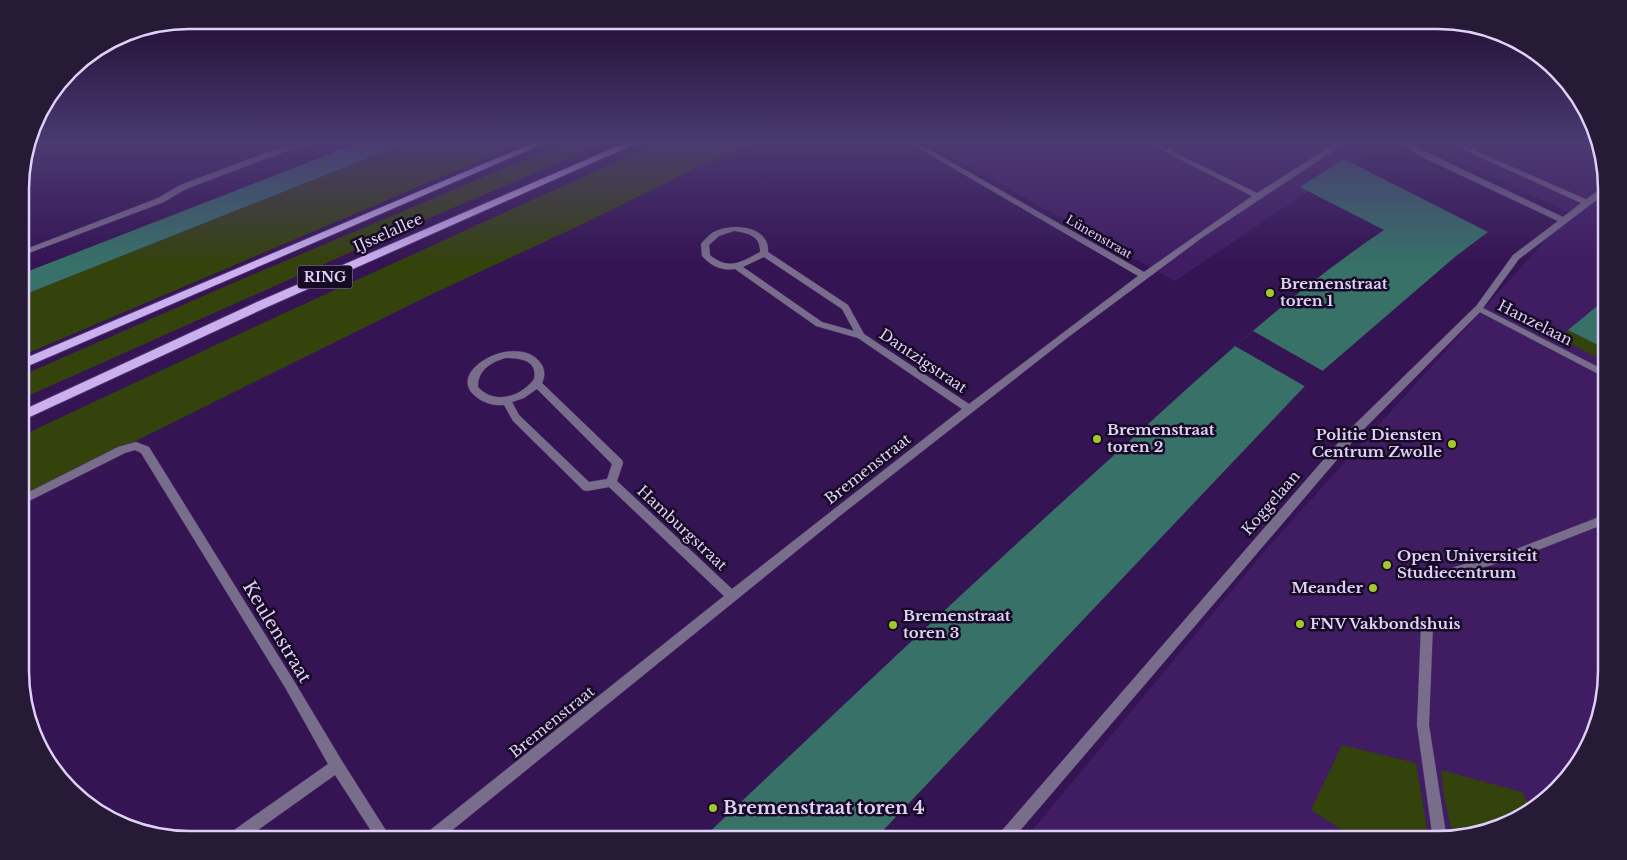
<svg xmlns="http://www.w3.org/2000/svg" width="1627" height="860" font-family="'Libre Baskerville',serif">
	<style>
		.built { fill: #401c63 }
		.green { fill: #34420c }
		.water { fill: #377168 }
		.pier { fill: #351454 }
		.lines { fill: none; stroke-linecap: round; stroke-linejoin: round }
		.service-casing { stroke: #50326e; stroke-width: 1 }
		.minor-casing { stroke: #50326e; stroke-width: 1 }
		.tertiary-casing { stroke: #50326e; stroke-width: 1 }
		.primary-casing { stroke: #50326e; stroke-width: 2 }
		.service { fill: #796d8c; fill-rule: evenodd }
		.minor { fill: #796d8c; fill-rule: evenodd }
		.tertiary { fill: #796d8c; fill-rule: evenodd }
		.primary { fill: #cbb0f0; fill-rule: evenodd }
		.poi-dot { fill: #a1c929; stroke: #170a25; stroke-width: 2 }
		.labels { text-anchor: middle; stroke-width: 5; stroke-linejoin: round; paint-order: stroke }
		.far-street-label { font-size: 12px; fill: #dfd0f7; stroke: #170a25 }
		.shield { fill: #170a25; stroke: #a395b8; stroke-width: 1 }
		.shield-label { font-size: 14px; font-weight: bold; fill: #dfd0f7 }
		.street-label { font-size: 15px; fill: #dfd0f7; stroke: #170a25 }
		.poi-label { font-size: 15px; font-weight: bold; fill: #dfd0f7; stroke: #170a25; text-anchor: start }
		.near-street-label { font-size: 18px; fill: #dfd0f7; stroke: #170a25 }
		.near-poi-label { font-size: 18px; font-weight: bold; fill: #dfd0f7; stroke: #170a25; text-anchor: start }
		.rim { fill: none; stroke: #dfd0f7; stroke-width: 2.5 }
	</style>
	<rect width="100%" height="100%" fill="#351454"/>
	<g class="built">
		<path d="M 926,143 L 1381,143 L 1175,281 Z"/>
		<path d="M 1419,143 L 1596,143 L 1606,167 L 1607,671 L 1589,746 L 1532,812 L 1449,840 L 1024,840 L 1269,546 L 1570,213 Z"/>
	</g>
	<g class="green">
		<path d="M 406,143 L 521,143 L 21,356 L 21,296 Z"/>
		<path d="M 564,143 L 606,143 L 387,236 L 21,399 L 21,376 L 233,283 Z"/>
		<path d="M 657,143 L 753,143 L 696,168 L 587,222 L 426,297 L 21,498 L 21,436 L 278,316 Z"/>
		<path d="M 1568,330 L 1606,349 L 1606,362 L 1559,338 Z"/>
		<path d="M 1342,745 L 1416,763 L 1429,840 L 1358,840 L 1311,810 Z"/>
		<path d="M 1441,770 L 1522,792 L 1532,812 L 1453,838 L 1444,796 Z"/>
	</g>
	<g class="water">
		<path d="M 358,143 L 406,143 L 21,296 L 21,274 Z"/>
		<path d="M 1344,159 L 1488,232 L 1456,256 L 1305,386 L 874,840 L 701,840 C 837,711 973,582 1112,457 C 1200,377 1286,296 1384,230 L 1300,187 Z"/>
		<path d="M 1596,307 L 1606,312 L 1606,349 L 1568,330 Z"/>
	</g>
	<path class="pier" d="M 1253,331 L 1323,371 L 1306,387 L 1235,346 Z"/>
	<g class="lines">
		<g class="service-casing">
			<g id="service">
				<path d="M 1607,514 L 1607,523 L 1525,555 L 1455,576 L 1451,574 L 1449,571 L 1451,568 L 1519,548 Z"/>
				<path d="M 1427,620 L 1431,621 L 1433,625 L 1429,725 L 1447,840 L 1433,840 L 1417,725 L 1421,625 L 1423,621 Z"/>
			</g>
		</g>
		<g class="minor-casing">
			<g id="minor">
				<path d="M 305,143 L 318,143 L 284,152 L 186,189 L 164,202 L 21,256 L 21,251 L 158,198 L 180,185 L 279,148 Z"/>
				<path d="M 910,143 L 918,143 L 1144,272 L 1252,196 L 1148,143 L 1156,143 L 1257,193 L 1336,143 L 1345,143 L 1203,237 L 1067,338 L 841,515 L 440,840 L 422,840 L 424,835 L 724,596 L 609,487 L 587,491 L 583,490 L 513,421 L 504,405 C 492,406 480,402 472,393 C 449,367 522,331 542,365 C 545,371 545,377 542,383 L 622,460 L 623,463 L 617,481 L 732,589 L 962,409 L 858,338 L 816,326 L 735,269 C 722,271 711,266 702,256 L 701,244 C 704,240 708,236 712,233 C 730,222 770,225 768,252 L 848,305 L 864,334 L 969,404 L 1138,276 ZM 734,231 C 748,233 761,236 760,252 C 741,262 729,271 710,255 L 709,245 L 719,236 ZM 764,257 L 842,309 L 854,331 L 822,322 L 743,267 ZM 505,358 C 520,358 538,360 534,379 C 521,397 494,405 478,387 C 478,370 490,363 505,358 ZM 537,389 L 612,464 L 607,479 L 589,482 L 519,415 L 512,402 L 524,398 Z"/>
				<path d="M 1603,187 L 1606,187 L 1606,193 L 1590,205 L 1584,205 L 1584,201 Z"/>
				<path d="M 1478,306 L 1482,309 L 1481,311 L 1359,434 L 1012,840 L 996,840 L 998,835 L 1351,428 L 1475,307 Z"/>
				<path d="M 136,442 L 149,447 L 294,681 L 342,761 L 392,840 L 377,840 L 335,775 L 244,840 L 225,840 L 227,835 L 328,764 L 286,689 L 141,453 L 135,450 L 125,453 L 21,505 L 21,496 L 118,447 Z"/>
			</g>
		</g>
		<g class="tertiary-casing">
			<path id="tertiary" d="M 1402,143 L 1410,143 L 1424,151 L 1563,217 L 1581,203 L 1449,143 L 1458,143 L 1590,201 L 1590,205 L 1519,259 L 1483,308 L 1606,371 L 1606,378 L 1474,309 L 1513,255 L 1558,221 L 1418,155 Z"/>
		</g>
		<g class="primary-casing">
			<g id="primary">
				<path d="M 533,143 L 545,143 L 21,369 L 21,360 Z"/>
				<path d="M 625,143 L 637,143 L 265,308 L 21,421 L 21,411 L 257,302 Z"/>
			</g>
		</g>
		<use href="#service" class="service"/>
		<use href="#minor" class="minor"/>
		<use href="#tertiary" class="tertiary"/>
		<use href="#primary" class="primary"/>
	</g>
	<linearGradient id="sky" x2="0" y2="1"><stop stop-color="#1d0b2e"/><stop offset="0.54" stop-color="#4b3a72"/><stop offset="1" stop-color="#4b3a72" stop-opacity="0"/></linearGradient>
	<rect width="1627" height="263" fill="url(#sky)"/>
	<g class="poi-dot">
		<circle cx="1270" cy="293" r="5"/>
		<circle cx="1097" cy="439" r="5"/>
		<circle cx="1452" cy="444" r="5"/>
		<circle cx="1387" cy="565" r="5"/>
		<circle cx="1373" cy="588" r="5"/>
		<circle cx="1300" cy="624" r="5"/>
		<circle cx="893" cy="625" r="5"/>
		<circle cx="713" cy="808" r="5"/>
	</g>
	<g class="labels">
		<g class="far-street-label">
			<text transform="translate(1099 237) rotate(30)" y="4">Lünenstraat</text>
		</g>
		<rect class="shield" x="297.5" y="265.5" width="55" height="23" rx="4"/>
		<g class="shield-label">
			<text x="325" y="282">RING</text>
		</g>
		<g class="street-label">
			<text transform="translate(388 233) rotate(-24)" y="5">IJsselallee</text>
			<text transform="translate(1535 323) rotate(27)" y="5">Hanzelaan</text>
			<text transform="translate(923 361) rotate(34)" y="5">Dantzigstraat</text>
			<text transform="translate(868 469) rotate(-38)" y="5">Bremenstraat</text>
			<text transform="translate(1271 503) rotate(-49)" y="5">Koggelaan</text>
			<text transform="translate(682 528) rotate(43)" y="5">Hamburgstraat</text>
			<text transform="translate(552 722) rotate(-39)" y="5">Bremenstraat</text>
		</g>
		<g class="poi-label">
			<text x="1280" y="289">Bremenstraat<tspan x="1280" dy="17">toren 1</tspan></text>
			<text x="1107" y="435">Bremenstraat<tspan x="1107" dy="17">toren 2</tspan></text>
			<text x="1442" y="440" text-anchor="end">Politie Diensten<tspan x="1442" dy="17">Centrum Zwolle</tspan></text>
			<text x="1397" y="561">Open Universiteit<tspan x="1397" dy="17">Studiecentrum</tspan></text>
			<text x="1363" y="593" text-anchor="end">Meander</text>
			<text x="903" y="621">Bremenstraat<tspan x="903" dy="17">toren 3</tspan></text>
			<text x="1310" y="629">FNV Vakbondshuis</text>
		</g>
		<g class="near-street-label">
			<text transform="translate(277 632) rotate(59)" y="6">Keulenstraat</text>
		</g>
		<g class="near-poi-label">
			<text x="723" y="814">Bremenstraat toren 4</text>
		</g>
	</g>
	<path d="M0 0H1627V860H0ZM189 29H1438A160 160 0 0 1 1598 189V671A160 160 0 0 1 1438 831H189A160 160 0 0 1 29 671V189A160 160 0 0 1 189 29Z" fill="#271a36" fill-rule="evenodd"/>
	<path class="rim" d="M189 29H1438A160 160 0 0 1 1598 189V671A160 160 0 0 1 1438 831H189A160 160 0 0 1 29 671V189A160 160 0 0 1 189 29Z"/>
</svg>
